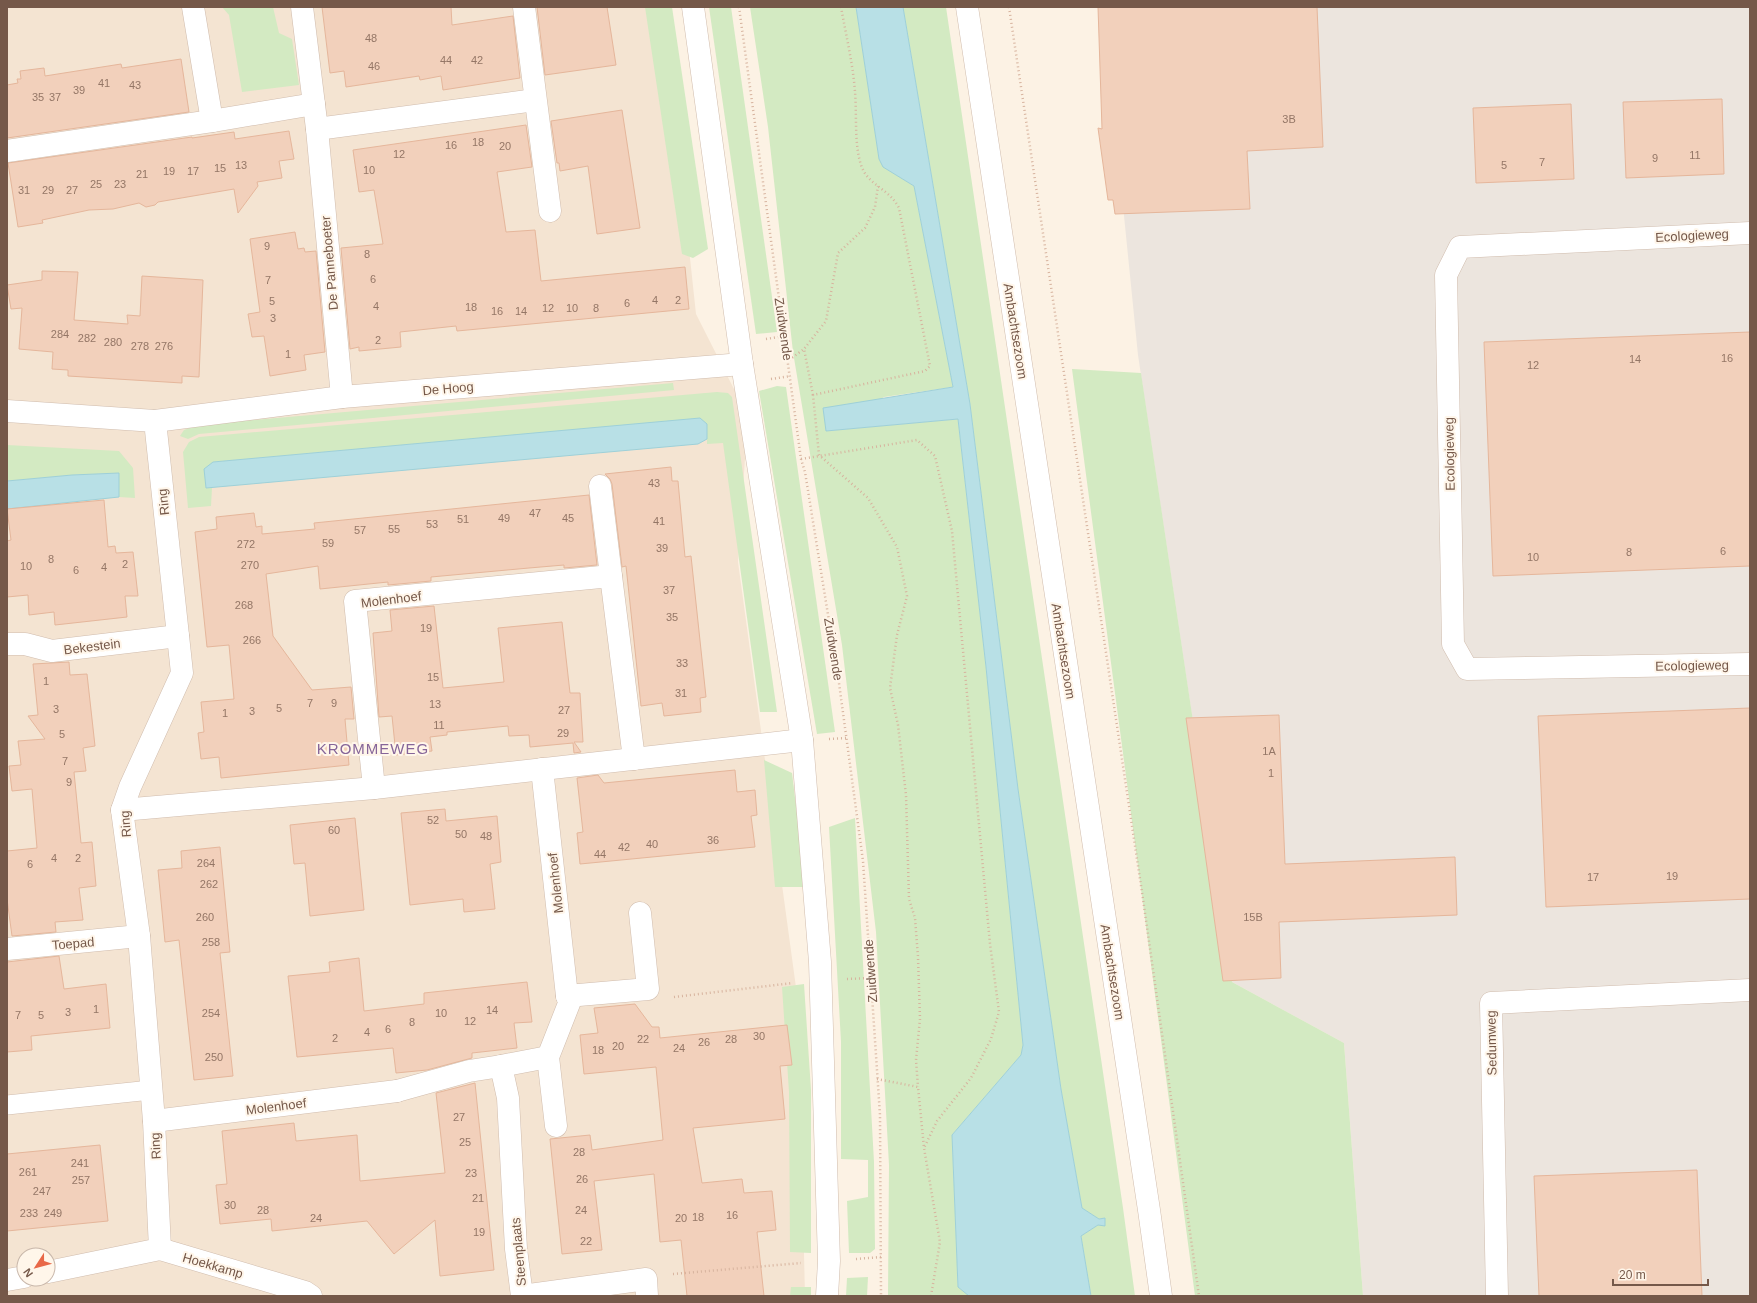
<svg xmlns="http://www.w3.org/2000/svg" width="1757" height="1303" font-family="Helvetica,sans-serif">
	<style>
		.residential { fill: #f4e4d2; fill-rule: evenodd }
		.industrial { fill: #ece5de }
		.green { fill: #d3eac2 }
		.water { fill: #b8e0e6; stroke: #9ed0d8 }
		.building { fill: #f2d0bb; stroke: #e5b69b }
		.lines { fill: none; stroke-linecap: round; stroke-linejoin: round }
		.service-casing { stroke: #d0bcad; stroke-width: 20 }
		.pedestrian-casing { stroke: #d0bcad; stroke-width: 23 }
		.minor-casing { stroke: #d0bcad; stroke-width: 23 }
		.tertiary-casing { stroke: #d0bcad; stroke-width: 23 }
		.path { stroke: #d7b39e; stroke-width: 2.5; stroke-dasharray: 1 3; stroke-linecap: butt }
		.service { stroke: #fff; stroke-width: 19 }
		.pedestrian { stroke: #fff; stroke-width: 22 }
		.minor { stroke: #fff; stroke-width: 22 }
		.tertiary { stroke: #fff; stroke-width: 22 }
		.labels { text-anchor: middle; stroke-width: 4; stroke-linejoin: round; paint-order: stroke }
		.number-label { font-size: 11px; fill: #947666 }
		.street-label { font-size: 13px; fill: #755849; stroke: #fff6ea }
		.quarter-label { font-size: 15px; letter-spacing: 1px; fill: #866599; stroke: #fff6ea }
	</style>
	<rect width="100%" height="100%" fill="#fcf2e4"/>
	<path class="residential" d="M 7,7 L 663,7 L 696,314 L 738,397 L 747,429 L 738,562 L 798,1002 L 805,1296 L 7,1296 ZM 24,1255 L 48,1255 L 48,1279 L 24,1279 Z"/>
	<path class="industrial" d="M 1103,7 L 1750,7 L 1750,1296 L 1363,1296 L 1344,1043 L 1232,982 L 1138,355 Z"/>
	<g class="green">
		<path d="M 222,7 L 273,7 L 279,33 L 292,39 L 299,85 L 242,92 L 229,15 Z"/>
		<path d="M 645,7 L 672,7 L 708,249 L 693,258 L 682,254 Z"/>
		<path d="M 709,7 L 731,7 L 777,332 L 756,334 Z"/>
		<path d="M 750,7 L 856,7 L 879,159 L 884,167 L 914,186 L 953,387 L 884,397 L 826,431 L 958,419 L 986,667 L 1023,1045 L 1021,1055 L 952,1135 L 958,1287 L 969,1296 L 888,1296 L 889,1165 L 876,932 L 842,645 L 793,352 L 768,127 Z"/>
		<path d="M 903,7 L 946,7 L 1123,1208 L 1135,1296 L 1091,1296 L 1081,1236 L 1098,1225 L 1105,1218 L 1099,1219 L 1082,1208 L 1061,1089 L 1018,789 L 970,404 Z"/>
		<path d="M 1072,369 L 1141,373 L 1232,982 L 1344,1043 L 1363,1296 L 1195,1296 Z"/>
		<path d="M 673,383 L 674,390 L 199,434 L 188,439 L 180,436 L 184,430 L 197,425 Z"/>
		<path d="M 777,386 L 786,387 L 835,732 L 817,734 L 759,391 Z"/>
		<path d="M 717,392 L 728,393 L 732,397 L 777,712 L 760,712 L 723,443 L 707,444 L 707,424 L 527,434 L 213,462 L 206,488 L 212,488 L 211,506 L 188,508 L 183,452 L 189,442 L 199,437 Z"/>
		<path d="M 7,445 L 119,451 L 133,468 L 135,498 L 119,497 L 118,473 L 72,475 L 7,481 Z"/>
		<path d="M 764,760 L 792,773 L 806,887 L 775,887 Z"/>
		<path d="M 855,818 L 874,1162 L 875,1249 L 870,1253 L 849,1253 L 847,1201 L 868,1197 L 868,1160 L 841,1159 L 841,1042 L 829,827 Z"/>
		<path d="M 804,984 L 811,1090 L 811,1253 L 790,1252 L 789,1092 L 782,987 Z"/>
		<path d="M 868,1277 L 867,1296 L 846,1296 L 847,1278 Z"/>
		<path d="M 791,1287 L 811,1287 L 811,1296 L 790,1296 Z"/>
	</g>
	<g class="water">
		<path d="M 856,7 L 903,7 L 970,404 L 1018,789 L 1061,1089 L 1082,1208 L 1099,1219 L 1105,1218 L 1105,1226 L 1098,1225 L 1081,1236 L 1091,1296 L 969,1296 L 958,1287 L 952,1135 L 1021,1055 L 1023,1045 L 986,667 L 958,419 L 826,431 L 823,408 L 953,387 L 914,186 L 883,167 L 879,159 Z"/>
		<path d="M 700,418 L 707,424 L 707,439 L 698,444 L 206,488 L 204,469 L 213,462 Z"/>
		<path d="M 119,473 L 119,497 L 7,509 L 7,481 L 72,475 Z"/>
	</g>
	<g class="building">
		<path d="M 322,7 L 451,7 L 452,25 L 513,16 L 520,78 L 443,90 L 441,76 L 420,80 L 419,76 L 346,87 L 344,71 L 330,73 Z"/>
		<path d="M 537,7 L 607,7 L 616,65 L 545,75 Z"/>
		<path d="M 1098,7 L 1317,7 L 1323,147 L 1247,151 L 1250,209 L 1115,214 L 1113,200 L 1108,200 L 1098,128 L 1102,129 Z"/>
		<path d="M 181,59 L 189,112 L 7,138 L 7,85 L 18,83 L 17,79 L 21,79 L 20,71 L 44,68 L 45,76 L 121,64 L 122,68 Z"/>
		<path d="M 1722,99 L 1724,174 L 1626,178 L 1623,102 Z"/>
		<path d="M 1571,104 L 1574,179 L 1476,183 L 1473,108 Z"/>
		<path d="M 622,110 L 640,228 L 597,234 L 588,166 L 560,171 L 559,163 L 557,163 L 551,121 Z"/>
		<path d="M 526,125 L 532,167 L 497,172 L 506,232 L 535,230 L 541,281 L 685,267 L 689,309 L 457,331 L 456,326 L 400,332 L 401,347 L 359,351 L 359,347 L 350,349 L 341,248 L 383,244 L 374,190 L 359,192 L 353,150 Z"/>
		<path d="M 289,131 L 294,159 L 279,161 L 282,178 L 257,182 L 258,186 L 238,213 L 234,189 L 158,202 L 155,205 L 146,207 L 139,203 L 113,209 L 89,210 L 42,220 L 43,223 L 18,227 L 8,163 L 192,137 L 192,138 L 234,132 L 235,139 Z"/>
		<path d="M 295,232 L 298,249 L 304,248 L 305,252 L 316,251 L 325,352 L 304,355 L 306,370 L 270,376 L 264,336 L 252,337 L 248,314 L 260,312 L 250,239 Z"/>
		<path d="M 42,271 L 78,272 L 74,320 L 128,324 L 127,315 L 140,316 L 142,276 L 203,280 L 199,377 L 182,376 L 182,383 L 68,376 L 68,370 L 52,369 L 53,352 L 19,349 L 22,308 L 11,309 L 7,285 L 42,280 Z"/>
		<path d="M 1750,332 L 1750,566 L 1493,576 L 1484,342 Z"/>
		<path d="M 671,467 L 672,481 L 678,481 L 685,557 L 691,556 L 706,697 L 700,698 L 701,712 L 664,716 L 662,703 L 641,706 L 626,566 L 622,567 L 612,484 L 610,479 L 605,474 Z"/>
		<path d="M 589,495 L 597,565 L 564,568 L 564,565 L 529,568 L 431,577 L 431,581 L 388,585 L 388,582 L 320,589 L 318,566 L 266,574 L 273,636 L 312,690 L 351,687 L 354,719 L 345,719 L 349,765 L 221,778 L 219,757 L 201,759 L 198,733 L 204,732 L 201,702 L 234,699 L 229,645 L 207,647 L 195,532 L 217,529 L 216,517 L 254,513 L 256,527 L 262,526 L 262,534 L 315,529 L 314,523 Z"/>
		<path d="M 104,500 L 108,547 L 115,546 L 116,553 L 133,552 L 138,596 L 125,596 L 127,617 L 55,625 L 54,612 L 29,615 L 28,595 L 7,597 L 7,541 L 11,540 L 7,509 Z"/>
		<path d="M 434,606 L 443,688 L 504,682 L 498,628 L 562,622 L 570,693 L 580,693 L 583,742 L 574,742 L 581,752 L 574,753 L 573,743 L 530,747 L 529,735 L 509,736 L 508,726 L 447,732 L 447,735 L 430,737 L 432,751 L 396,755 L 392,716 L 379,717 L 373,633 L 392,631 L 390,610 Z"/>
		<path d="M 69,662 L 70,675 L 87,674 L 95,746 L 83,748 L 86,771 L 74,772 L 81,843 L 92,842 L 96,886 L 79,888 L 83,920 L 55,922 L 56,932 L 12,936 L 7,899 L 7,851 L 37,848 L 32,789 L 12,791 L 9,766 L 21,765 L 18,741 L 45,739 L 28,716 L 38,715 L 33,664 Z"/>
		<path d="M 1750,708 L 1750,899 L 1546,907 L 1538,716 Z"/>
		<path d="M 1279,715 L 1285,864 L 1455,857 L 1457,915 L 1279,922 L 1281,978 L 1223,981 L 1186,718 Z"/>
		<path d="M 735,770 L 737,792 L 755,790 L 757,815 L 751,816 L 755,847 L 580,864 L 577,833 L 583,832 L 577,778 L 598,775 L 604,783 Z"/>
		<path d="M 445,809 L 446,821 L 497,816 L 501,862 L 490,864 L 495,909 L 464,912 L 463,899 L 410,905 L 401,813 Z"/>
		<path d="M 355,818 L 364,910 L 310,916 L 305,863 L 294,864 L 290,825 Z"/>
		<path d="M 220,847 L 230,952 L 220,953 L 233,1076 L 194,1080 L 179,940 L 165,942 L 158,870 L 182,868 L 181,851 Z"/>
		<path d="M 59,956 L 64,989 L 106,984 L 110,1028 L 31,1036 L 32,1050 L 7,1052 L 7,962 Z"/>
		<path d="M 359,958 L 364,1011 L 424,1004 L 424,993 L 527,982 L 532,1022 L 514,1023 L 517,1048 L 472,1053 L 472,1058 L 427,1070 L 396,1073 L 393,1048 L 297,1057 L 288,976 L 330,972 L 329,962 Z"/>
		<path d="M 635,1004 L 652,1027 L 659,1027 L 660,1038 L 787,1025 L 792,1065 L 780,1066 L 785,1119 L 693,1128 L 702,1183 L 742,1179 L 744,1193 L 772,1191 L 776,1230 L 757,1232 L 764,1296 L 687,1296 L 681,1240 L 660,1242 L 654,1174 L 594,1181 L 602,1250 L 562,1254 L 550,1139 L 590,1135 L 592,1150 L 663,1140 L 656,1067 L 584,1074 L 580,1035 L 598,1033 L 594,1008 Z"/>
		<path d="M 475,1083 L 494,1270 L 440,1276 L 435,1220 L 394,1254 L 367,1221 L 272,1231 L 271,1219 L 220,1224 L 216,1185 L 227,1184 L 222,1131 L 294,1123 L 296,1141 L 357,1135 L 360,1181 L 445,1173 L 436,1093 Z"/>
		<path d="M 100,1145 L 108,1221 L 7,1231 L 7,1154 Z"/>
		<path d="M 1697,1170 L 1702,1296 L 1539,1296 L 1534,1176 Z"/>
	</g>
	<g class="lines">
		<g class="service-casing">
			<path id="service" d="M 7,1105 L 151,1090"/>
		</g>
		<g class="pedestrian-casing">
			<g id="pedestrian">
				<path d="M 501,1066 L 548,1057"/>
				<path d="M 397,1091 L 469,1071 L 501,1066 L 508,1098 L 516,1249 L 522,1296"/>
			</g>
		</g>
		<g class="minor-casing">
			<g id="minor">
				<path d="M 193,7 L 212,121"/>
				<path d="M 302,7 L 317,129 L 342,397"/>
				<path d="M 524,7 L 550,211"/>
				<path d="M 693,7 L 742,364 L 802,740 L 820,962 L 829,1261 L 827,1296"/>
				<path d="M 317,129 L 535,100"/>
				<path d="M 7,151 L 212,121 L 314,104"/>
				<path d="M 1750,233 L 1460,247 L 1446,275 L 1453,644 L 1467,669 L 1750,664"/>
				<path d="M 7,411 L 155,421 L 182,673 L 130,787 L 122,810 L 139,936 L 154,1121 L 160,1249 L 48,1272"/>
				<path d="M 155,421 L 342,397 L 742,364"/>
				<path d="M 600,486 L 611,576"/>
				<path d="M 7,644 L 25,644 L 52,651 L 178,636"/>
				<path d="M 542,769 L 567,996 L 570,1001 L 548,1057 L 556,1126"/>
				<path d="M 374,788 L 355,601 L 611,576 L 634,759"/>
				<path d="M 122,810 L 374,788 L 802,740"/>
				<path d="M 7,949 L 139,936"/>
				<path d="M 567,996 L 648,989 L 640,913"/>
				<path d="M 154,1121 L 397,1091"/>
				<path d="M 160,1249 L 305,1292 L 311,1296"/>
				<path d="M 7,1280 L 24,1277"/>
				<path d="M 522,1296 L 646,1279 L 647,1296"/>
				<path d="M 1497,1296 L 1491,1003 L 1750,990"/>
			</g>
		</g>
		<g class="tertiary-casing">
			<path id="tertiary" d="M 967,7 L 1149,1210 L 1161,1296"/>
		</g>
		<g class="path">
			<path d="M 739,7 L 801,459 L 805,472 L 839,683 L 863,861 L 880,1115 L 881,1296"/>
			<path d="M 841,7 C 846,35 853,64 855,92 C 857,116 854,143 861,165 C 868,186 889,188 899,208 L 930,366 L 925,371 L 813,395 L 819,455 L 868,498 L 897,547 L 907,596 L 897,635 L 890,688 L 898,725 L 906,795 L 909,899 L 915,918 L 918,957 L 920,1019 L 916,1060 L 918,1087"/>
			<path d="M 1009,7 L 1143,899 L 1199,1296"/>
			<path d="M 766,339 L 785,336"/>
			<path d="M 789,360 L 804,349"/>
			<path d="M 771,379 L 791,376"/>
			<path d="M 813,395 L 804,349 L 826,321 L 838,253 L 865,228 L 875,207 L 878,186"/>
			<path d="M 801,459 L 917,440 L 935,456 L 952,531 L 990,944 L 999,1012 L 991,1039 L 971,1078 L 937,1121 L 924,1148"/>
			<path d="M 829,739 L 847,738"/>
			<path d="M 847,979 L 871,978"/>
			<path d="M 674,997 L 793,983"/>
			<path d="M 877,1079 L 918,1087 L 924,1148 L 940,1242 L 931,1296"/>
			<path d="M 856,1259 L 881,1257"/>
			<path d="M 673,1274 L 801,1263"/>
		</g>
		<use href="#service" class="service"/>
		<use href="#pedestrian" class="pedestrian"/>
		<use href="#minor" class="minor"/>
		<use href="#tertiary" class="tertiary"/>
	</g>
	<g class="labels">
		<g class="number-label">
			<text x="371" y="42">48</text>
			<text x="446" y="64">44</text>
			<text x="477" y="64">42</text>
			<text x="374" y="70">46</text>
			<text x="104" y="87">41</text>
			<text x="135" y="89">43</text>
			<text x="79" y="94">39</text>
			<text x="38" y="101">35</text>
			<text x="55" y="101">37</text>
			<text x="1289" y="123">3B</text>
			<text x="478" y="146">18</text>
			<text x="451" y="149">16</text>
			<text x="505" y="150">20</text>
			<text x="399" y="158">12</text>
			<text x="1695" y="159">11</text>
			<text x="1655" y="162">9</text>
			<text x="1542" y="166">7</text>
			<text x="241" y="169">13</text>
			<text x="1504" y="169">5</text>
			<text x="220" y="172">15</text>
			<text x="369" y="174">10</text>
			<text x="169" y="175">19</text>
			<text x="193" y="175">17</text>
			<text x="142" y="178">21</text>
			<text x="96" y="188">25</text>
			<text x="120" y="188">23</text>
			<text x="24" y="194">31</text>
			<text x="48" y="194">29</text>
			<text x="72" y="194">27</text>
			<text x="267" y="250">9</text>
			<text x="367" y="258">8</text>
			<text x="373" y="283">6</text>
			<text x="268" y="284">7</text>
			<text x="655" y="304">4</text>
			<text x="678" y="304">2</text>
			<text x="272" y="305">5</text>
			<text x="627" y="307">6</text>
			<text x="376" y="310">4</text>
			<text x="471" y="311">18</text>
			<text x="548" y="312">12</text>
			<text x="572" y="312">10</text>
			<text x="596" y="312">8</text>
			<text x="497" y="315">16</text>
			<text x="521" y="315">14</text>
			<text x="273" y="322">3</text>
			<text x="60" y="338">284</text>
			<text x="87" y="342">282</text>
			<text x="378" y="344">2</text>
			<text x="113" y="346">280</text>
			<text x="140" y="350">278</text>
			<text x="164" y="350">276</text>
			<text x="288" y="358">1</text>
			<text x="1727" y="362">16</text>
			<text x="1635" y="363">14</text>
			<text x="1533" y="369">12</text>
			<text x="654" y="487">43</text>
			<text x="535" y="517">47</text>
			<text x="504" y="522">49</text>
			<text x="568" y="522">45</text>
			<text x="463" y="523">51</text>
			<text x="659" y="525">41</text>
			<text x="432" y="528">53</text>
			<text x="394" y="533">55</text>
			<text x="360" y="534">57</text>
			<text x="328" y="547">59</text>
			<text x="246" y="548">272</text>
			<text x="662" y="552">39</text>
			<text x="1723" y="555">6</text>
			<text x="1629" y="556">8</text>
			<text x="1533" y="561">10</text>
			<text x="51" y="563">8</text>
			<text x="125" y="568">2</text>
			<text x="250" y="569">270</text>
			<text x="26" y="570">10</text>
			<text x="104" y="571">4</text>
			<text x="76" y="574">6</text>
			<text x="669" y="594">37</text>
			<text x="244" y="609">268</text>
			<text x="672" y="621">35</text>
			<text x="426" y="632">19</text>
			<text x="252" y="644">266</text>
			<text x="682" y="667">33</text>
			<text x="433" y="681">15</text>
			<text x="46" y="685">1</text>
			<text x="681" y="697">31</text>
			<text x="310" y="707">7</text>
			<text x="334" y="707">9</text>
			<text x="435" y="708">13</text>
			<text x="279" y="712">5</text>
			<text x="56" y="713">3</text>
			<text x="564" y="714">27</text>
			<text x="252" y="715">3</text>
			<text x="225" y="717">1</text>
			<text x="439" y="729">11</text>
			<text x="563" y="737">29</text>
			<text x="62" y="738">5</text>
			<text x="1269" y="755">1A</text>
			<text x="65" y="765">7</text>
			<text x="1271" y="777">1</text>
			<text x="69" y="786">9</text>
			<text x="433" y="824">52</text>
			<text x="334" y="834">60</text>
			<text x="461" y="838">50</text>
			<text x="486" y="840">48</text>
			<text x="713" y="844">36</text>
			<text x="652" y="848">40</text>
			<text x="624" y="851">42</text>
			<text x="600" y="858">44</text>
			<text x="54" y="862">4</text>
			<text x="78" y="862">2</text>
			<text x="206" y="867">264</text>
			<text x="30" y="868">6</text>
			<text x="1672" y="880">19</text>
			<text x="1593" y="881">17</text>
			<text x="209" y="888">262</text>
			<text x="205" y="921">260</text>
			<text x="1253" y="921">15B</text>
			<text x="211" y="946">258</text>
			<text x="96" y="1013">1</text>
			<text x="492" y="1014">14</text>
			<text x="68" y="1016">3</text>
			<text x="211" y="1017">254</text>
			<text x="441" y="1017">10</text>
			<text x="18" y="1019">7</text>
			<text x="41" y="1019">5</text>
			<text x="470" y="1025">12</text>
			<text x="412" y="1026">8</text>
			<text x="388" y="1033">6</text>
			<text x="367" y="1036">4</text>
			<text x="759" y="1040">30</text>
			<text x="335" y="1042">2</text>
			<text x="643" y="1043">22</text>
			<text x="731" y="1043">28</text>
			<text x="704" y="1046">26</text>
			<text x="618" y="1050">20</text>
			<text x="679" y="1052">24</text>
			<text x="598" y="1054">18</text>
			<text x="214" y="1061">250</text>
			<text x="459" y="1121">27</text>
			<text x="465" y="1146">25</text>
			<text x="579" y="1156">28</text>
			<text x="80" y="1167">241</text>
			<text x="28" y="1176">261</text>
			<text x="471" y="1177">23</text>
			<text x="582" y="1183">26</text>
			<text x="81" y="1184">257</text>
			<text x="42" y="1195">247</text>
			<text x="478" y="1202">21</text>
			<text x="230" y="1209">30</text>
			<text x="263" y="1214">28</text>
			<text x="581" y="1214">24</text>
			<text x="29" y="1217">233</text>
			<text x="53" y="1217">249</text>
			<text x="732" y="1219">16</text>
			<text x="698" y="1221">18</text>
			<text x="316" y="1222">24</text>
			<text x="681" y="1222">20</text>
			<text x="479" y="1236">19</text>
			<text x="586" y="1245">22</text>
		</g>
		<g class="street-label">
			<text transform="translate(1692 235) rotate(-3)" y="5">Ecologieweg</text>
			<text transform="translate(329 263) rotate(-95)" y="5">De Panneboeter</text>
			<text transform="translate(784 329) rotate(82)" y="5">Zuidwende</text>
			<text transform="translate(1016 331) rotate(81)" y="5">Ambachtsezoom</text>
			<text transform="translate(448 388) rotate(-5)" y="5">De Hoog</text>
			<text transform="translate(1449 454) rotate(-91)" y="5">Ecologieweg</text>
			<text transform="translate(163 502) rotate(-96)" y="5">Ring</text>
			<text transform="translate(391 599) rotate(-7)" y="5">Molenhoef</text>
			<text transform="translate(92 646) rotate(-7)" y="5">Bekestein</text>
			<text transform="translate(834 649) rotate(81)" y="5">Zuidwende</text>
			<text transform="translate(1064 651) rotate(81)" y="5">Ambachtsezoom</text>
			<text transform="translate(1692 665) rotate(-1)" y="5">Ecologieweg</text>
			<text transform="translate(125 824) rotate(-94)" y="5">Ring</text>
			<text transform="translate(555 883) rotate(-96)" y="5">Molenhoef</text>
			<text transform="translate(73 943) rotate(-5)" y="5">Toepad</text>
			<text transform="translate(870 971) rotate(-94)" y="5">Zuidwende</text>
			<text transform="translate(1113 972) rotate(81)" y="5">Ambachtsezoom</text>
			<text transform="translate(1491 1043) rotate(-91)" y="5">Sedumweg</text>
			<text transform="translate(276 1106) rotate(-7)" y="5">Molenhoef</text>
			<text transform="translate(155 1146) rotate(-93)" y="5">Ring</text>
			<text transform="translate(518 1252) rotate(-95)" y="5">Steenplaats</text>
			<text transform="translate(213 1265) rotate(16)" y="5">Hoekkamp</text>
		</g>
		<g class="quarter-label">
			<text x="373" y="754">KROMMEWEG</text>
		</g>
	</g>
	<rect width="1757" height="1303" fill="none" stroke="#755849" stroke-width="16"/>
	<g transform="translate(36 1267) rotate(234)"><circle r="19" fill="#fff6ea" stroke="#c8b7aa"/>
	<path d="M0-3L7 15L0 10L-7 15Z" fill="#e86848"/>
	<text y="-6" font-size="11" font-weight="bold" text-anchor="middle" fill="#755849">N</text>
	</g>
	<path d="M1613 1279v6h95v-6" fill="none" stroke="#755849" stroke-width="2"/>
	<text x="1619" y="1279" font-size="12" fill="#755849" stroke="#fff6ea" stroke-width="3" paint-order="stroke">20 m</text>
</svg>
